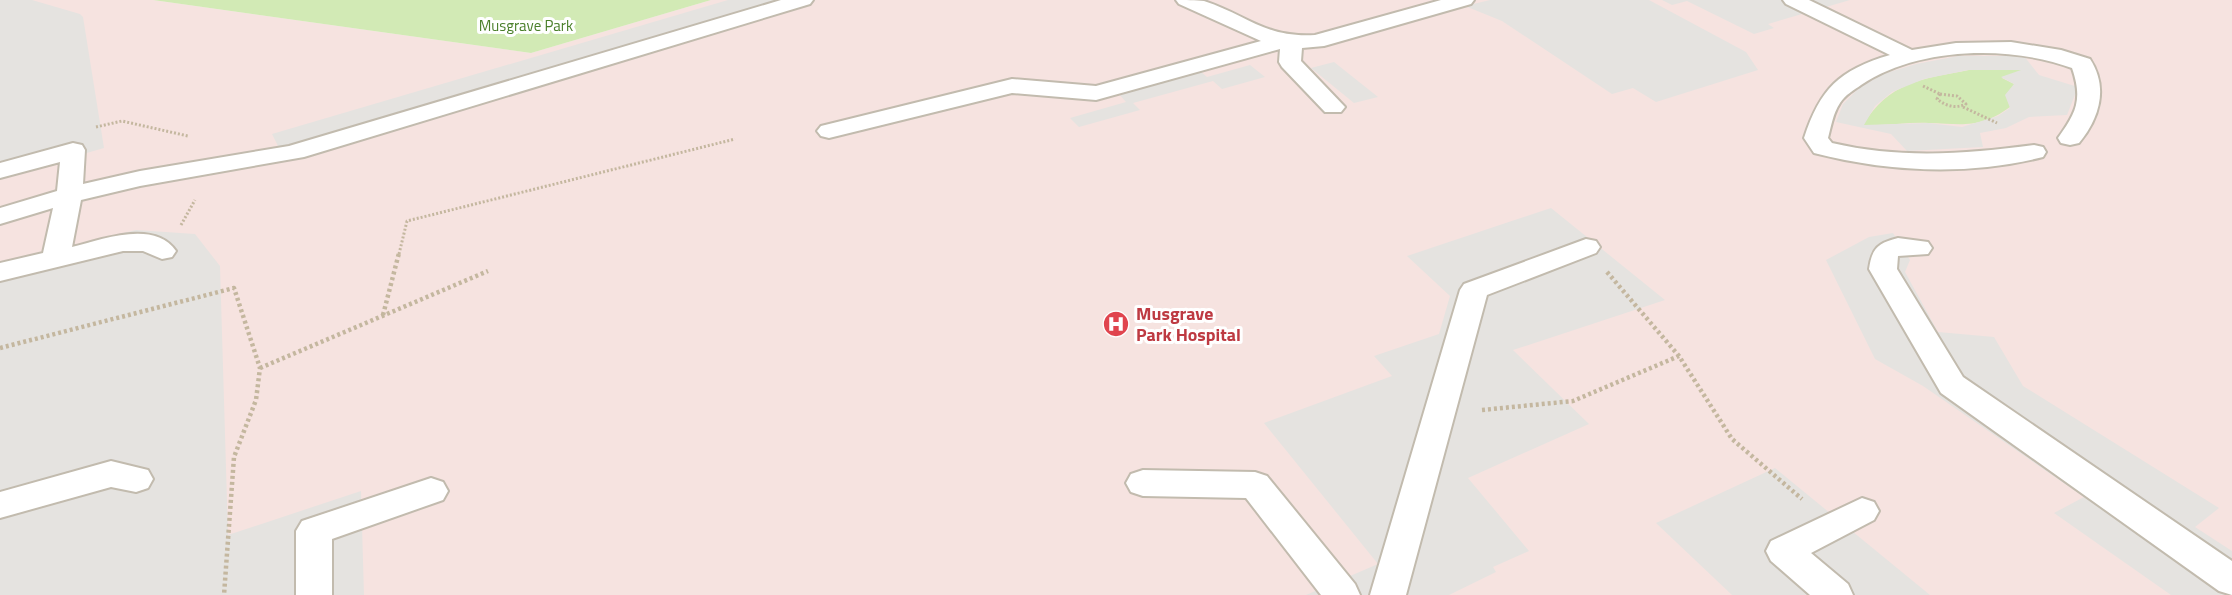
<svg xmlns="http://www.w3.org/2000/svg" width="2232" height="595" font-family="'Titillium Web',sans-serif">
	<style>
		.medical { fill: #f6e3e0 }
		.green { fill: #d2eab5 }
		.parking { fill: #e5e3e0; fill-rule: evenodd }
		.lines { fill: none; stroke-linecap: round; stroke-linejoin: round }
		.lane-casing { stroke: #c2bbae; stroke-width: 4 }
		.path-far1 { stroke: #c4b79f; stroke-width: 3; stroke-dasharray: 2 2; stroke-linecap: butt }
		.path { stroke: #c4b79f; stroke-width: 4.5; stroke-dasharray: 3 3; stroke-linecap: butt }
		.lane { fill: #fff; fill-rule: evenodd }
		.labels { text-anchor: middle; stroke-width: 6; stroke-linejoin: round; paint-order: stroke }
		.far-park-label { font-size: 15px; fill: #4a7f2a; stroke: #fff }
		.health-label { font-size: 18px; font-weight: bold; fill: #be3a42; stroke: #fff; text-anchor: start }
	</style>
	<rect width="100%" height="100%" fill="#f6f3ec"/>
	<path class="medical" d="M 0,0 L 153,0 L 531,53 L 711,0 L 2232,0 L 2232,595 L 0,595 Z"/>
	<g class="green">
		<path d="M 153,0 L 711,0 L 531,53 Z"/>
		<path d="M 1969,70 L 2024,70 L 2002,78 L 2014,84 L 2010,107 C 1980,129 1963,124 1929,123 C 1908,122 1885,126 1863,125 C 1889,82 1922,79 1969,70 Z"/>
	</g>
	<g class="parking">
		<path d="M 0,0 L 32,0 L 80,14 L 83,17 L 104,148 L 0,178 Z"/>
		<path d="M 728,0 L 784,0 L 280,150 L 272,134 Z"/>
		<path d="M 1490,0 L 1649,0 L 1746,52 L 1758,70 L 1656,102 L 1633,88 L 1612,94 L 1502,21 L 1465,6 Z"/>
		<path d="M 1662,0 L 1850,0 L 1768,24 L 1774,28 L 1754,34 L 1687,1 L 1672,5 Z"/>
		<path d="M 1958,56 L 2024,56 L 2039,75 L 2078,87 L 2067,115 L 2029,117 L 2006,128 L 1980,133 L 1983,147 L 1907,151 L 1891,134 L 1836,122 L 1843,104 L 1859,88 L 1883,74 L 1916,64 ZM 1968,70 L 2021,70 L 2001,77 L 2014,84 L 2005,95 L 2010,108 L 1998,116 L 1962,127 L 1928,123 L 1864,125 L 1875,106 L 1892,92 L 1924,79 Z"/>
		<path d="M 1334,62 L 1378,97 L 1354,103 L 1311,68 Z"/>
		<path d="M 1250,65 L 1265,77 L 1222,89 L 1213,81 L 1133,103 L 1140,110 L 1079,127 L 1070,118 L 1126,102 L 1118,93 L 1200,71 L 1207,77 Z"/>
		<path d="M 1551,208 L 1665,300 L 1513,350 L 1589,424 L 1468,478 L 1529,551 L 1493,567 L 1496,572 L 1449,595 L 1306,595 L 1378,564 L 1264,423 L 1392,376 L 1374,356 L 1439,334 L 1450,296 L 1407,256 Z"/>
		<path d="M 136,230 L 195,234 L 220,266 L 228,535 L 361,491 L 364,595 L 0,595 L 0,263 Z"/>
		<path d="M 1893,233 L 1910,260 L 1905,272 L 1938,332 L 1994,337 L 2023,386 L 2219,508 L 2195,527 L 2232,551 L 2232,595 L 2171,595 L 2054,513 L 2084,497 L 1923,386 L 1875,359 L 1826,260 L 1869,237 Z"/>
		<path d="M 1775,468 L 1930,595 L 1732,595 L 1656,523 Z"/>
	</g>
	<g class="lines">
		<g class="lane-casing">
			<g id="lane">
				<path d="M 781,0 L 813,0 L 810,4 L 304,157 L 140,186 L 81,200 L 72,247 C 101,240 154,219 176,251 L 172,257 L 162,259 L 143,251 L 123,251 L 0,281 L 0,263 L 43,253 L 53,208 L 0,224 L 0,208 L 57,191 L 60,162 L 0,178 L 0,163 L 73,143 L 82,145 L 85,150 L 83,184 L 140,171 L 289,146 Z"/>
				<path d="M 1176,0 C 1185,0 1196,0 1204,1 C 1247,15 1265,38 1315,35 L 1441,0 L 1474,0 L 1471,4 L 1324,46 L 1302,48 L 1301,61 L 1345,107 L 1341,112 L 1325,112 L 1282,67 L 1279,62 L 1280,49 L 1096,100 L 1012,93 L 829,138 L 821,136 L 817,131 L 821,126 L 1012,79 L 1096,86 L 1261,41 L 1179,4 Z"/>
				<path d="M 1783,0 L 1809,0 L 1912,50 L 1956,43 L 2011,42 L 2061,50 L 2090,59 C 2109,88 2099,119 2079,143 L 2070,145 L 2061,143 L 2058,138 C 2076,113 2083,100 2072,68 C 2009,45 1918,47 1861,85 C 1854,90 1845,95 1840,103 C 1833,113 1831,127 1828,138 L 1832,143 C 1899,159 1966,154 2034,145 L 2043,147 L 2046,152 L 2043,157 C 1968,176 1888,172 1814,153 L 1804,138 C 1820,89 1839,70 1890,55 L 1786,4 Z"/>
				<path d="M 1898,238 L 1928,242 L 1932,248 L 1928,254 L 1898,256 L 1897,269 L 1963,377 L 2232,561 L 2232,595 L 2219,591 L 1941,393 L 1869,269 C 1872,248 1878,243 1898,238 Z"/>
				<path d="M 1586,239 L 1596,241 L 1600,247 L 1596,253 L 1487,295 L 1406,595 L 1370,595 L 1460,290 L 1464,284 Z"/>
				<path d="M 111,461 L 148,470 L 153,479 L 148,488 L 136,492 L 111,487 L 0,518 L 0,492 Z"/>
				<path d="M 1143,470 L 1255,472 L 1267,476 L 1355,584 L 1360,595 L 1321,595 L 1246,498 L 1143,496 L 1131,492 L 1126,483 L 1131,474 Z"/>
				<path d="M 431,478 L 443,482 L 448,491 L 443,500 L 332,539 L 332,595 L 296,595 L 296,531 L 302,521 Z"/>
				<path d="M 1862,498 L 1874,502 L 1879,511 L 1874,520 L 1811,553 L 1848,584 L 1853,595 L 1810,595 L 1771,561 L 1766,551 L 1771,541 Z"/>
			</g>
		</g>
		<g class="path-far1">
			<path d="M 1923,86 L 1940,94"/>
			<path d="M 1940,94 L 1957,96 L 1966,104 C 1955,109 1946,106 1937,99 Z"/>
			<path d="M 1963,107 L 1997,123"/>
			<path d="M 96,127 L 122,121 L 188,136"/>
			<path d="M 181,225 L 195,200"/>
			<path d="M 399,254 L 407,221 L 735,139"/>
		</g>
		<g class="path">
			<path d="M 1607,272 L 1679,356 L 1732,439 L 1802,499"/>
			<path d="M 383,315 L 399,253"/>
			<path d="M 0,348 L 234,288 L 260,368 L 256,400 L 234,457 L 224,595"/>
			<path d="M 260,368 L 488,271"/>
			<path d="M 1482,410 L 1573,401 L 1679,356"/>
		</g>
		<use href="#lane" class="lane"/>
	</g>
	<defs>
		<g id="hospital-disc" transform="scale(1.35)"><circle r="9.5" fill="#e0444e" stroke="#fff"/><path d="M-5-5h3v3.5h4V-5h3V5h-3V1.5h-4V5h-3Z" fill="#fff"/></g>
	</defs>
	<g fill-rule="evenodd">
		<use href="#hospital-disc" x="1116" y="324"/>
	</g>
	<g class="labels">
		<g class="far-park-label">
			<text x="526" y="31">Musgrave Park</text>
		</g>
		<g class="health-label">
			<text x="1136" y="320">Musgrave<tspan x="1136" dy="21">Park Hospital</tspan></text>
		</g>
	</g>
</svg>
